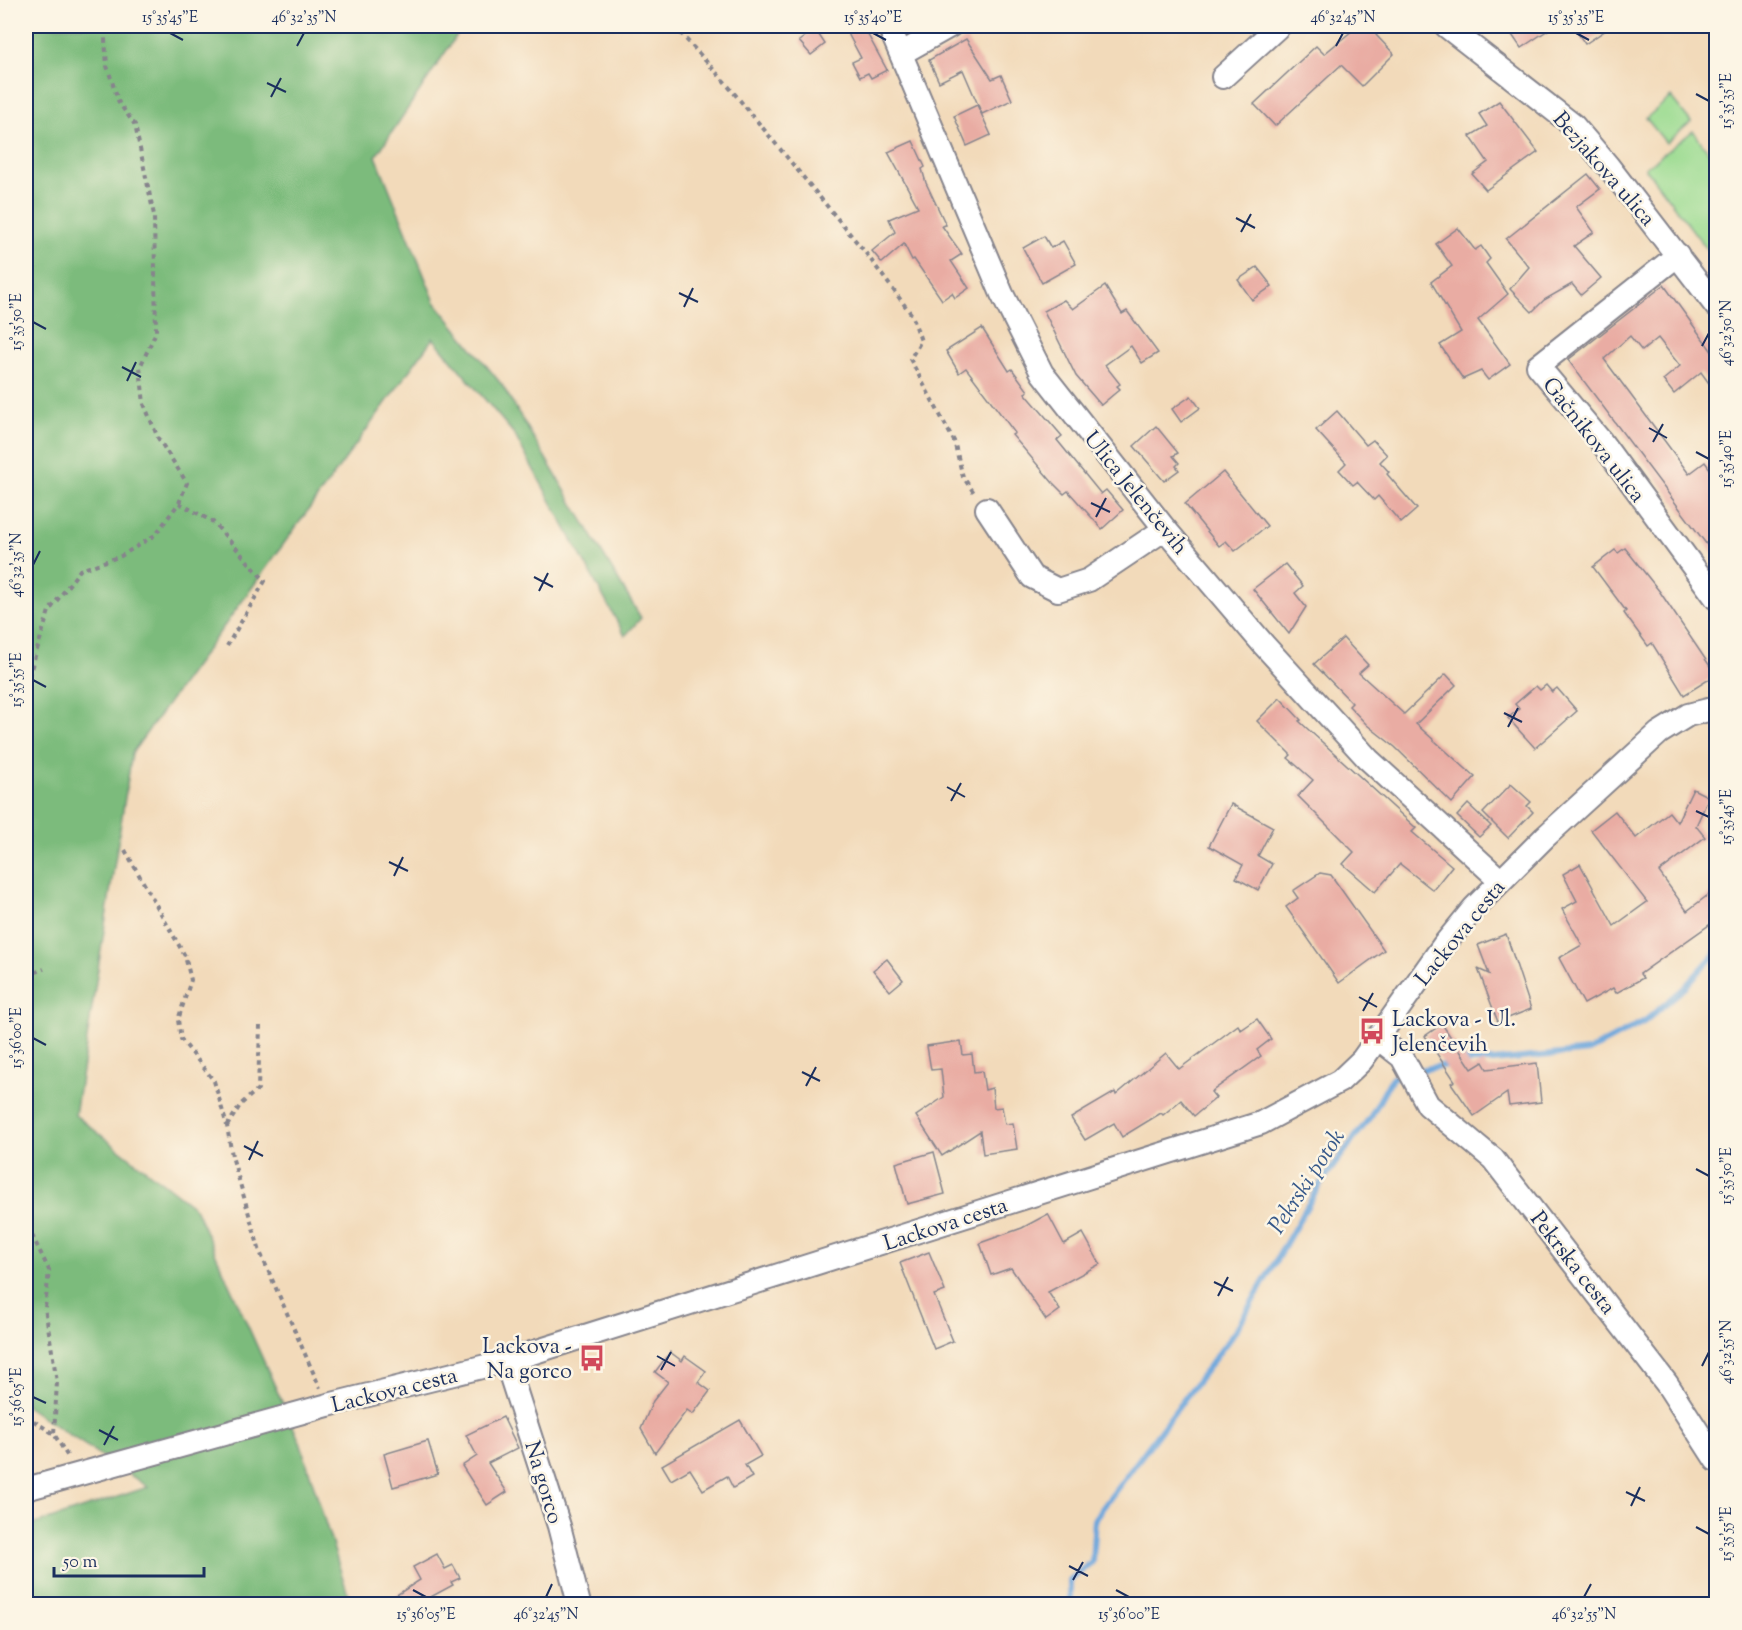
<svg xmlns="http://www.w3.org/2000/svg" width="1742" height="1630" font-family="'Sorts Mill Goudy',serif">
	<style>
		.green { fill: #9bdb91; stroke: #5b8578; stroke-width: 1.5 }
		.forest { fill: #7cbb7b; stroke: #4c756c; stroke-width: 1.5 }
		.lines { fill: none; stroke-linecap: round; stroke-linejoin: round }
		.stream { stroke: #6ca6dc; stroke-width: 6 }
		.building { fill: #e9aca3 }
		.minor-casing { stroke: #86848c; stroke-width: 26 }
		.path { stroke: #86848c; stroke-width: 4; stroke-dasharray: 4.5 4.5; stroke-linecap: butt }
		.minor { stroke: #fff; stroke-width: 22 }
		.ticks { fill: none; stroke: #1b2f5e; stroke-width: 2 }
		.labels { text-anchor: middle; stroke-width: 5; stroke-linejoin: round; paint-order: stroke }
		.street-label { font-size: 22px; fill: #1b2f5e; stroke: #fcf5e5 }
		.poi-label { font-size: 22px; fill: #1b2f5e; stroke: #fcf5e5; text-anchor: start }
		.water-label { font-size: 24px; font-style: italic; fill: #37598a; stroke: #fcf5e5 }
		.neatline { fill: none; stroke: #1b2f5e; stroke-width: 2 }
		.ticks-label { font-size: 15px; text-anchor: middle; fill: #1b2f5e }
	</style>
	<rect width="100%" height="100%" fill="#fcf5e5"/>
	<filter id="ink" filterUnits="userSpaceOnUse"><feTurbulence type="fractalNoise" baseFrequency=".0167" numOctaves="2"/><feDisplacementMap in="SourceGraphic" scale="12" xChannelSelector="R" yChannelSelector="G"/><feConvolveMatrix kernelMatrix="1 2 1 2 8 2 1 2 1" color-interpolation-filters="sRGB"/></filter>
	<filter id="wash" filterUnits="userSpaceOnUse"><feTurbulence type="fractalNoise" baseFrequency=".008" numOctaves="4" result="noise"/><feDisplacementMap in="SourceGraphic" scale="24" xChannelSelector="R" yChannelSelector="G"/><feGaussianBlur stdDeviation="1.35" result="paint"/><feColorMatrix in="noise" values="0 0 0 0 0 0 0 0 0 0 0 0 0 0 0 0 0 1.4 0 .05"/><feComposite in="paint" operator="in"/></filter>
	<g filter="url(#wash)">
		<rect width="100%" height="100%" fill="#f2daba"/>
		<g class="green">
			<path d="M 1671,97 L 1691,122 L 1666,143 L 1646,118 Z"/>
			<path d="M 1693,131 L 1716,162 L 1716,261 L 1645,168 Z"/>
		</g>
		<path class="forest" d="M 26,26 L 463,26 L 376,156 L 435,302 L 502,385 L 641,618 L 625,636 L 514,434 L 433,338 L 132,753 L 75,1115 L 195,1208 L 300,1442 L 351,1604 L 26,1604 L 26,1527 L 148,1487 L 26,1406 Z"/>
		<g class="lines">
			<g class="stream">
				<path d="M 1415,1071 L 1466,1061 L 1493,1061 L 1589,1051 L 1645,1021 L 1683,989 L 1716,953"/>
				<path d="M 1070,1604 L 1070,1580 L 1092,1562 L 1095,1518 L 1236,1330 L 1320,1184 L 1371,1116 L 1392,1078 L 1405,1074"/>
			</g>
		</g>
		<g id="blocks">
			<g class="building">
				<path d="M 844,26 L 863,26 L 887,70 L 871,78 L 868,73 L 860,77 L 852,62 L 861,58 Z"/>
				<path d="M 1358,26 L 1385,26 L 1376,35 L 1394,54 L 1362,86 L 1341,65 L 1275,126 L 1254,104 L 1316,46 L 1324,54 Z"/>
				<path d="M 1506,26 L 1554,26 L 1521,48 Z"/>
				<path d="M 1573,26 L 1612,26 L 1585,44 Z"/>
				<path d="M 815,29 L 825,44 L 811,55 L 799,41 Z"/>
				<path d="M 966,39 L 992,79 L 1001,75 L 1012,100 L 982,114 L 963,70 L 939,82 L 929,60 Z"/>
				<path d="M 1499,101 L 1538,152 L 1486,190 L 1472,174 L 1488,162 L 1470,136 L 1487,126 L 1479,114 Z"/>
				<path d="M 977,105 L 991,135 L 967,146 L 954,116 Z"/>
				<path d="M 913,141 L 925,167 L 922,169 L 926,183 L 946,225 L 942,226 L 962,254 L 951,261 L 969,288 L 955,298 L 952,293 L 942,300 L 914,259 L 912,260 L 904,244 L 882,263 L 872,251 L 895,232 L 889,219 L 918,207 L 888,152 Z"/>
				<path d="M 1588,174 L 1600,189 L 1576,207 L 1594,232 L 1574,246 L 1601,278 L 1581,295 L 1572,284 L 1544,300 L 1532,312 L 1510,289 L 1529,267 L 1506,239 Z"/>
				<path d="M 1458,228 L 1475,250 L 1481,246 L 1490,259 L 1486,263 L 1508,294 L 1478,320 L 1510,364 L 1488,380 L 1481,371 L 1463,379 L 1440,345 L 1461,332 L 1431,282 L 1452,266 L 1436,244 Z"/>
				<path d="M 1044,236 L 1051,248 L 1063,241 L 1076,264 L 1042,283 L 1023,248 Z"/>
				<path d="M 1257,267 L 1272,286 L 1252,300 L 1238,280 Z"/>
				<path d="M 1664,285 L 1716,357 L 1716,393 L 1701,372 L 1674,394 L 1663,380 L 1680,366 L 1658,338 L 1642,351 L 1630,336 L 1604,359 L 1689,474 L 1705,462 L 1716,477 L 1716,557 L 1568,360 Z"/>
				<path d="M 1105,286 L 1122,314 L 1127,311 L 1158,353 L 1142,363 L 1131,346 L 1105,365 L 1120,384 L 1117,386 L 1120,389 L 1101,405 L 1076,376 L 1044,311 L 1064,300 L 1073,309 Z"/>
				<path d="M 982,328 L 1009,371 L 1012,369 L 1028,391 L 1025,393 L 1062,436 L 1057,440 L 1101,494 L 1106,490 L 1123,510 L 1102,529 L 1068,491 L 1064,494 L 1053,483 L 1012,435 L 1015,433 L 966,368 L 959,373 L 946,351 Z"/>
				<path d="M 1191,396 L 1200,408 L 1181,422 L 1172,409 Z"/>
				<path d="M 1337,411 L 1366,445 L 1373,440 L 1387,455 L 1380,462 L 1389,472 L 1387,474 L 1417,509 L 1401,523 L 1378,496 L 1374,500 L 1357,482 L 1353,485 L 1339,470 L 1346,463 L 1316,430 Z"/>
				<path d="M 1156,426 L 1178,453 L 1173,456 L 1179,463 L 1176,466 L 1179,470 L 1164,481 L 1134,446 Z"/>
				<path d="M 1223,472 L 1267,526 L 1235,551 L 1226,541 L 1219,546 L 1185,504 Z"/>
				<path d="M 1625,548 L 1660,592 L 1716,675 L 1684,695 L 1652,643 L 1648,646 L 1624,613 L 1626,611 L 1593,567 L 1615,550 L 1618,553 Z"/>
				<path d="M 1285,564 L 1303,586 L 1295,593 L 1306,607 L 1289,634 L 1253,589 Z"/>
				<path d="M 1343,638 L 1368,665 L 1359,673 L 1404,714 L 1446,674 L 1456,685 L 1416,724 L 1475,777 L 1452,803 L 1395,747 L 1367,725 L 1349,706 L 1352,703 L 1314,664 Z"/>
				<path d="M 1546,685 L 1552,692 L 1557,688 L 1577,711 L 1535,748 L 1508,718 L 1519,709 L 1515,704 L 1536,686 L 1540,690 Z"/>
				<path d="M 1280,698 L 1301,720 L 1299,721 L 1416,828 L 1412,832 L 1452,866 L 1433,890 L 1400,864 L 1375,892 L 1343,864 L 1354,852 L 1298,796 L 1313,780 L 1288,758 L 1291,755 L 1257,721 Z"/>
				<path d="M 1511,784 L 1531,802 L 1527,806 L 1533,812 L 1508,838 L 1483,813 Z"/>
				<path d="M 1693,789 L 1709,797 L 1696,826 L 1705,837 L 1659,872 L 1687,911 L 1716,889 L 1716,920 L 1640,974 L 1643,978 L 1616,993 L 1613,988 L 1584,1004 L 1559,958 L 1582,945 L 1562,909 L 1577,901 L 1563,874 L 1580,864 L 1614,926 L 1647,902 L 1591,830 L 1615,811 L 1636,838 L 1669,812 L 1677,822 Z"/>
				<path d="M 1231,804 L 1273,827 L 1258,856 L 1272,864 L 1258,890 L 1236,878 L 1243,865 L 1209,846 Z"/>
				<path d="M 1468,804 L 1491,826 L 1479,837 L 1457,816 Z"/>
				<path d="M 1320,873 L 1331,875 L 1384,950 L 1339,983 L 1286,907 L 1298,898 L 1293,891 Z"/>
				<path d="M 1506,934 L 1531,1009 L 1498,1022 L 1478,969 L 1489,974 L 1478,945 Z"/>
				<path d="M 887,959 L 903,980 L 890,991 L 873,970 Z"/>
				<path d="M 1257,1019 L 1271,1039 L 1257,1050 L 1261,1056 L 1211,1092 L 1216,1098 L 1194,1116 L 1181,1100 L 1163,1115 L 1161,1113 L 1122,1137 L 1114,1123 L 1085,1140 L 1071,1118 L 1115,1092 L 1116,1095 L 1166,1053 L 1179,1069 L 1238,1025 L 1241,1030 Z"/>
				<path d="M 1442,1024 L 1472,1069 L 1483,1062 L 1487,1069 L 1537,1063 L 1541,1102 L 1509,1106 L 1507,1093 L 1474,1116 L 1451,1083 L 1455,1081 L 1425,1036 Z"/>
				<path d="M 961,1041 L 963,1055 L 972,1054 L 974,1072 L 982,1071 L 985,1090 L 992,1088 L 994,1108 L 1002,1107 L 1005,1124 L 1013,1123 L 1017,1149 L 983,1154 L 980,1131 L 942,1156 L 916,1116 L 944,1097 L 941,1069 L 931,1070 L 927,1046 Z"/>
				<path d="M 934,1152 L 945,1194 L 907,1204 L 896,1163 Z"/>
				<path d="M 1048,1214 L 1064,1244 L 1083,1233 L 1100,1264 L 1048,1292 L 1060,1310 L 1046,1320 L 1011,1268 L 991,1275 L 980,1243 L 1022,1228 Z"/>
				<path d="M 929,1252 L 945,1291 L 934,1295 L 953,1341 L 934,1349 L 900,1263 Z"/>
				<path d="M 670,1352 L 682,1361 L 685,1356 L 706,1371 L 698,1382 L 710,1391 L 693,1414 L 687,1410 L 655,1453 L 641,1429 L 653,1401 L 668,1382 L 655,1372 Z"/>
				<path d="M 503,1417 L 518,1448 L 488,1463 L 507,1492 L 487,1505 L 462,1466 L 477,1456 L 466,1435 Z"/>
				<path d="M 740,1420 L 761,1456 L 745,1465 L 752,1477 L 733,1488 L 727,1476 L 703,1490 L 690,1469 L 671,1480 L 662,1465 Z"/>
				<path d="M 428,1441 L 438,1474 L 393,1487 L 384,1454 Z"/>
				<path d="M 437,1554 L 445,1569 L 453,1565 L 460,1578 L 451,1582 L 453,1585 L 416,1605 L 381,1605 L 420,1580 L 413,1567 Z"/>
			</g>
		</g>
	</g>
	<g filter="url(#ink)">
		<use href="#blocks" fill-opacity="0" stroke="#86848c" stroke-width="1.5"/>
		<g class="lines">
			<g class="minor-casing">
				<g id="minor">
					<path d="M 889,26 L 1002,294 L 1042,373 L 1165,529 L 1264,645 L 1368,759 L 1500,880"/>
					<path d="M 1446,26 L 1573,125 L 1608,166 L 1716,306"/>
					<path d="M 902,53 L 950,26"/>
					<path d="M 1223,77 L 1279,26"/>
					<path d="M 1678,255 L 1538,366 L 1600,440 L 1716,598"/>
					<path d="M 987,509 L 1032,577 L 1058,590 L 1089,580 L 1165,529"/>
					<path d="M 1379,1039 L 1402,1057 L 1428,1105 L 1493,1159 L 1667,1384 L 1716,1460"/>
					<path d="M 506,1361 L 559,1526 L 579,1604"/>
					<path d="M 26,1489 L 328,1405 L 506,1361 L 1261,1123 L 1340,1081 L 1362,1060 L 1443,946 L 1474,908 L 1545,837 L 1659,733 L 1688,715 L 1716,708"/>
				</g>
			</g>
			<g class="path">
				<path d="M 674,26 L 724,81 L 865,252 L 912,315 L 921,341 L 910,359 L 954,441 L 963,477 L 975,494"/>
				<path d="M 179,503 L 213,522 L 265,581 L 227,646"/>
				<path d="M 26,685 L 49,611 L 80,570 L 121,556 L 155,535 L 179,503 L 187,483 L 158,438 L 144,404 L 140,367 L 156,332 L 154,215 L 135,125 L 119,103 L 107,66 L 104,26"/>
				<path d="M 26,842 L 26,861"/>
				<path d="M 125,850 L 185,956 L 191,980 L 178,1020 L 181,1039 L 214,1081 L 227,1126 L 232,1156 L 260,1252 L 320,1388"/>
				<path d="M 26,976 L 44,969"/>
				<path d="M 227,1126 L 241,1104 L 258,1089 L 260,1026"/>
				<path d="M 26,1209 L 28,1227 L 49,1270 L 45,1308 L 57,1382 L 54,1434"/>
				<path d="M 26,1416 L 54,1434 L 68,1457"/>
			</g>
			<use href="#minor" class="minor"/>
		</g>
	</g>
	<path class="ticks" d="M 170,33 L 183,40M 873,33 L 886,40M 1576,33 L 1589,40M 297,46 L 304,33M 1336,46 L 1343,33M 267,83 L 286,92M 1696,94 L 1709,101M 271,97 L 281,78M 1236,218 L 1255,228M 1241,232 L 1251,214M 679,293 L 698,302M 684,307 L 693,288M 33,322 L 46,329M 1702,346 L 1709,333M 122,367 L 141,377M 127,381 L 136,362M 1649,428 L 1667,438M 1653,442 L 1663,424M 1696,452 L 1709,459M 1091,503 L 1110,512M 1096,517 L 1106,498M 33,565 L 40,551M 534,577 L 553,587M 539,591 L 548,573M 33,680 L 46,687M 1504,713 L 1522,722M 1508,727 L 1518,708M 947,787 L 965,797M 951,801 L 961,783M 1696,811 L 1709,817M 389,862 L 408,871M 394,876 L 403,857M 1359,997 L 1377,1007M 1363,1011 L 1373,993M 33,1038 L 46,1045M 802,1072 L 820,1081M 806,1086 L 816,1067M 244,1146 L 263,1156M 249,1160 L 258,1141M 1696,1169 L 1709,1176M 1214,1282 L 1233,1291M 1218,1296 L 1228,1277M 657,1356 L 675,1366M 1702,1366 L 1709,1352M 661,1370 L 671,1352M 33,1397 L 46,1403M 99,1430 L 118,1440M 104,1445 L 114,1426M 1626,1492 L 1645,1501M 1631,1506 L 1640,1487M 1696,1527 L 1709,1534M 1069,1566 L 1088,1576M 1073,1580 L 1083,1562M 413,1590 L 426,1597M 1116,1590 L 1129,1597M 546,1597 L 552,1584M 1584,1597 L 1591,1584"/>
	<defs>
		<g id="bus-bare" transform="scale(2.07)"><path d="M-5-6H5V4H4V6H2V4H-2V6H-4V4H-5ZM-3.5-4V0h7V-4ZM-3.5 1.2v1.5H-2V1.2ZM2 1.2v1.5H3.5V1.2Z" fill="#d1495b" stroke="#fcf5e5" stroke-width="2.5" paint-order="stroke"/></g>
	</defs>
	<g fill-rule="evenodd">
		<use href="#bus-bare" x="1372" y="1031"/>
		<use href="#bus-bare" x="592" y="1358"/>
	</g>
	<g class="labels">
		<g class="street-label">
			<text transform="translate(1605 168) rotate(49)" y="8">Bezjakova ulica</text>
			<text transform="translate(1595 439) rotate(52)" y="8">Gačnikova ulica</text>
			<text transform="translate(1137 492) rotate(51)" y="8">Ulica Jelenčevih</text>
			<text transform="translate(1459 932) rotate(-51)" y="8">Lackova cesta</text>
			<text transform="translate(945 1223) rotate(-18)" y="8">Lackova cesta</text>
			<text transform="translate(1574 1262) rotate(52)" y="8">Pekrska cesta</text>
			<text transform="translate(394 1389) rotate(-14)" y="8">Lackova cesta</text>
			<text transform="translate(545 1482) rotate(73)" y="8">Na gorco</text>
		</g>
		<g class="poi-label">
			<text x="1392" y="1026">Lackova - Ul.<tspan x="1392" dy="25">Jelenčevih</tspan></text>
			<text x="572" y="1353" text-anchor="end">Lackova -<tspan x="572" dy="25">Na gorco</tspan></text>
		</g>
		<g class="water-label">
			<text transform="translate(1306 1181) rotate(-57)" y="8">Pekrski potok</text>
		</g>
	</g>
	<rect width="1742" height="1630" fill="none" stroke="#fcf5e5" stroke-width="66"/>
	<path d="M54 1567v9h150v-9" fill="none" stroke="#1b2f5e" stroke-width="3"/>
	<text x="63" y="1567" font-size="18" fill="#1b2f5e" stroke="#fcf5e5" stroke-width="4.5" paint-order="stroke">50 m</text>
	<rect x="33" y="33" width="1676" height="1564" class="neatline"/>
	<g class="ticks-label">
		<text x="170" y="22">15°35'45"E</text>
		<text x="304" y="22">46°32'35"N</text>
		<text x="873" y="22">15°35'40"E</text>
		<text x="1343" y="22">46°32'45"N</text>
		<text x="1576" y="22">15°35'35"E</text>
		<text transform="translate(1726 101) rotate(-90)" y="5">15°35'35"E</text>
		<text transform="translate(16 322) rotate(-90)" y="5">15°35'50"E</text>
		<text transform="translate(1726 333) rotate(-90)" y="5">46°32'50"N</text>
		<text transform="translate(1726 459) rotate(-90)" y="5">15°35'40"E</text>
		<text transform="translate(16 565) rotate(-90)" y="5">46°32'35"N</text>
		<text transform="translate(16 680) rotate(-90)" y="5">15°35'55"E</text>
		<text transform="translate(1726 817) rotate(-90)" y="5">15°35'45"E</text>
		<text transform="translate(16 1038) rotate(-90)" y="5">15°36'00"E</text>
		<text transform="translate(1726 1176) rotate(-90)" y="5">15°35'50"E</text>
		<text transform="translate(1726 1352) rotate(-90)" y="5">46°32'55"N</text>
		<text transform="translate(16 1397) rotate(-90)" y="5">15°36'05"E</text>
		<text transform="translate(1726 1534) rotate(-90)" y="5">15°35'55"E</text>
		<text x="426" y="1619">15°36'05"E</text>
		<text x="546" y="1619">46°32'45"N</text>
		<text x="1129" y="1619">15°36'00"E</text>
		<text x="1584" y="1619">46°32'55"N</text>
	</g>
</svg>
